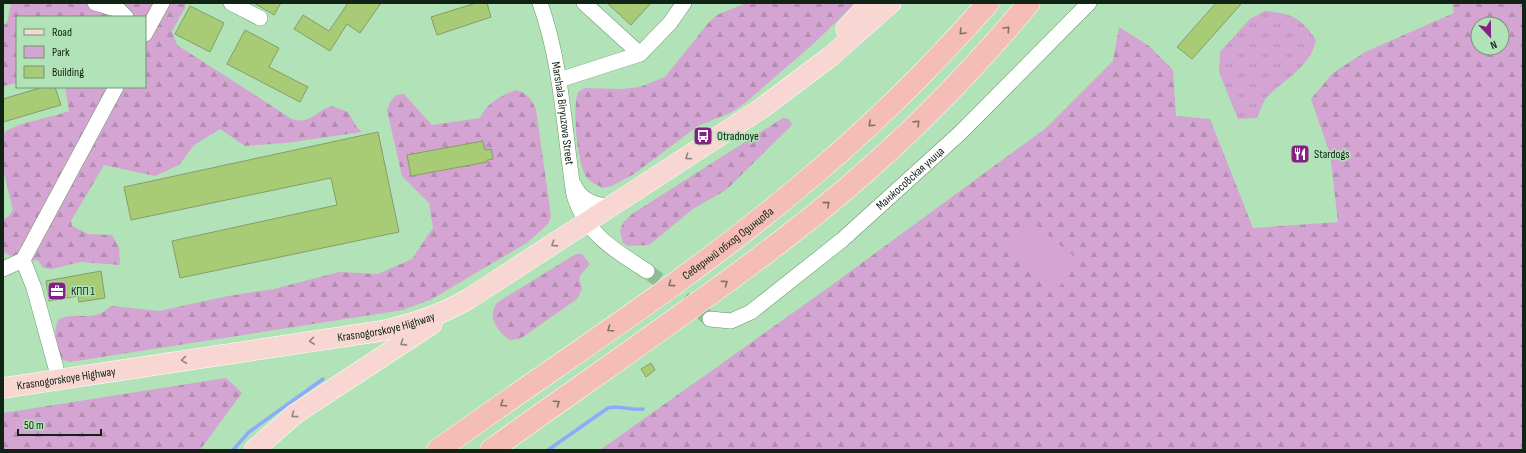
<svg xmlns="http://www.w3.org/2000/svg" width="1526" height="453" font-family="'Sofia Sans Condensed',sans-serif">
	<style>
		.grass { fill: url(#grass-tufts) }
		.forest { fill: url(#forest-firs); fill-rule: evenodd }
		.park { fill: #d4a4d2 }
		.lines { fill: none; stroke-linecap: round; stroke-linejoin: round }
		.stream { stroke: #8cabfb; stroke-width: 3.5 }
		.building { fill: #a8cc75; stroke: #869c69 }
		.minor-tunnel { stroke: #92bc96; stroke-width: 15; stroke-dasharray: 15 8; stroke-linecap: butt }
		.minor-casing { stroke: #6a976f; stroke-width: 16 }
		.major-casing { stroke: #fff; stroke-width: 21 }
		.highway-casing { stroke: #fff; stroke-width: 23 }
		.minor { stroke: #fff; stroke-width: 15 }
		.major { stroke: #f8d7d3; stroke-width: 20 }
		.highway { stroke: #f4bdb6; stroke-width: 22 }
		.oneway { stroke: #827065 }
		.oneway2 { stroke: #90867d }
		.labels { text-anchor: middle; stroke-width: 3; stroke-linejoin: round; paint-order: stroke }
		.street-label { font-size: 12px; fill: #112314; stroke: #b2e2b7 }
		.poi-label { font-size: 12px; fill: #112314; stroke: #b2e2b7; text-anchor: start }
	</style>
	<defs>
		<pattern id="grass-tufts" width="24" height="20" patternUnits="userSpaceOnUse"><rect width="24" height="20" fill="#d4a4d2"/><path d="M3 7l-1-3M5 7V3M7 7l1-3M15 17l-1-3M17 17v-4M19 17l1-3" fill="none" stroke="#b58db3"/></pattern>
		<pattern id="forest-firs" width="22" height="20" patternUnits="userSpaceOnUse"><rect width="22" height="20" fill="#d4a4d2"/><path d="M5 1l3.5 6h-7zM16 11l3.5 6h-7z" fill="#b58db3"/></pattern>
	</defs>
	<rect width="100%" height="100%" fill="#b2e2b7"/>
	<path class="grass" d="M 1265,11 C 1291,14 1301,17 1316,40 C 1311,67 1283,80 1266,98 C 1262,103 1260,112 1257,118 L 1238,119 L 1219,72 L 1220,52 L 1250,19 Z"/>
	<g class="forest">
		<path d="M 11,3 L 185,3 L 185,8 L 172,31 L 177,45 L 292,119 C 310,125 315,111 332,106 L 348,112 L 356,126 L 362,132 L 286,143 L 245,146 L 220,129 L 194,145 L 179,165 L 155,176 L 104,165 L 71,221 L 72,226 L 88,234 L 112,235 L 119,248 L 120,265 L 80,262 L 52,269 L 43,268 L 38,260 L 24,262 L 3,252 L 3,219 L 8,217 L 13,210 L 3,169 L 3,134 C 15,122 52,118 69,111 L 65,87 L 145,87 L 145,17 L 17,17 L 17,83 L 3,86 L 3,25 L 7,23 Z"/>
		<path d="M 746,3 L 856,3 L 812,45 L 745,103 L 730,113 L 698,126 L 634,174 L 612,186 L 603,188 C 598,185 591,183 587,178 C 577,164 572,108 578,92 L 585,88 L 622,89 L 640,87 L 665,77 L 710,21 L 717,15 Z"/>
		<path d="M 1452,3 L 1523,3 L 1523,450 L 600,450 L 825,290 L 1046,128 L 1113,61 L 1119,27 L 1149,46 L 1173,70 L 1176,116 L 1210,119 L 1253,228 L 1338,222 L 1330,154 L 1311,99 L 1333,73 L 1365,52 L 1454,13 ZM 1478,24 L 1502,24 L 1502,48 L 1478,48 Z"/>
		<path d="M 516,90 C 527,93 531,99 536,109 L 551,216 L 548,224 L 528,242 L 432,299 L 403,310 L 70,362 L 59,359 C 56,345 53,334 58,320 C 76,309 91,325 111,306 L 159,311 L 228,296 L 274,289 L 339,272 L 378,274 L 412,259 L 433,228 L 429,203 L 402,176 L 387,110 L 390,102 L 396,95 L 404,94 L 432,125 L 480,118 C 486,104 501,95 516,90 Z"/>
		<path d="M 783,118 L 789,119 L 792,125 L 726,190 L 693,209 L 649,245 L 628,246 L 623,243 L 620,231 L 623,223 L 632,214 Z"/>
		<path d="M 576,254 L 582,254 L 590,264 L 579,277 L 582,289 L 577,299 L 520,339 L 510,340 C 497,332 486,315 498,302 Z"/>
		<path d="M 226,378 L 242,393 L 200,450 L 3,450 L 3,413 Z"/>
	</g>
	<path class="park" d="M 1030,221 L 1080,261 L 1059,287 L 1008,247 Z"/>
	<g class="lines">
		<g class="stream">
			<path d="M 233,450 L 249,432 L 323,379"/>
			<path d="M 548,450 L 608,408 C 620,405 631,411 643,409"/>
		</g>
	</g>
	<g class="building">
		<path d="M 254,3 L 281,3 L 274,15 Z"/>
		<path d="M 348,3 L 381,3 L 360,33 L 347,24 L 330,51 L 294,29 L 303,15 L 329,31 Z"/>
		<path d="M 476,3 L 487,3 L 491,17 L 437,35 L 431,17 Z"/>
		<path d="M 607,3 L 651,3 L 631,25 Z"/>
		<path d="M 1216,3 L 1242,3 L 1192,59 L 1177,47 Z"/>
		<path d="M 190,6 L 224,23 L 210,52 L 175,34 Z"/>
		<path d="M 245,30 L 279,48 L 269,67 L 308,87 L 300,102 L 227,64 Z"/>
		<path d="M 43,87 L 55,87 L 61,105 L 3,122 L 3,99 Z"/>
		<path d="M 378,132 L 399,232 L 180,278 L 172,241 L 337,205 L 331,178 L 131,220 L 124,187 Z"/>
		<path d="M 483,141 L 485,150 L 491,149 L 493,159 L 487,160 L 487,162 L 411,176 L 407,155 Z"/>
		<path d="M 101,271 L 105,298 L 79,302 L 78,296 L 49,301 L 46,281 Z"/>
		<path d="M 651,363 L 655,370 L 646,377 L 641,369 Z"/>
	</g>
	<g class="lines">
		<path class="minor-tunnel" d="M 647,271 L 710,319"/>
		<g class="minor-casing">
			<g id="minor">
				<path d="M 95,3 L 119,10 L 126,17"/>
				<path d="M 231,3 L 260,18"/>
				<path id="s1" d="M 540,3 C 562,64 564,131 574,195 C 586,234 614,250 647,271"/>
				<path d="M 584,3 L 640,54"/>
				<path d="M 145,34 L 162,3"/>
				<path d="M 559,80 L 640,54 L 670,23 L 684,3"/>
				<path d="M 574,185 C 581,201 595,206 612,206"/>
				<path d="M 3,269 L 23,260"/>
				<path id="s2" d="M 710,319 L 731,321 L 751,312 L 842,240 L 959,134 L 1089,3"/>
				<path d="M 57,379 L 56,368 L 34,288 L 23,260 L 116,87"/>
			</g>
		</g>
		<g class="major-casing">
			<g id="major">
				<path d="M 846,29 L 869,3"/>
				<path id="s3" d="M 3,388 L 381,331 C 413,324 442,315 470,298 L 762,108 L 831,56 L 891,3"/>
				<path d="M 254,450 L 295,414 L 432,324"/>
			</g>
		</g>
		<g class="highway-casing">
			<g id="highway">
				<path id="s4" d="M 438,450 C 559,363 685,283 799,187 C 867,131 930,69 988,3"/>
				<path d="M 491,450 C 587,381 686,314 780,242 C 871,173 956,91 1029,3"/>
			</g>
		</g>
		<use href="#minor" class="minor"/>
		<use href="#major" class="major"/>
		<use href="#highway" class="highway"/>
	</g>
	<defs><path id="oneway-chevron" d="M-2-3.5L2.5 0L-2 3.5" fill="none" stroke-width="1.6" stroke-linecap="round" stroke-linejoin="round"/></defs>
	<g class="oneway">
		<use href="#oneway-chevron" transform="translate(1007 29) rotate(-47)"/>
		<use href="#oneway-chevron" transform="translate(962 32) rotate(133)"/>
		<use href="#oneway-chevron" transform="translate(917 123) rotate(-44)"/>
		<use href="#oneway-chevron" transform="translate(871 124) rotate(138)"/>
		<use href="#oneway-chevron" transform="translate(827 204) rotate(-41)"/>
		<use href="#oneway-chevron" transform="translate(725 283) rotate(-36)"/>
		<use href="#oneway-chevron" transform="translate(671 284) rotate(144)"/>
		<use href="#oneway-chevron" transform="translate(610 329) rotate(145)"/>
		<use href="#oneway-chevron" transform="translate(557 403) rotate(-35)"/>
		<use href="#oneway-chevron" transform="translate(503 404) rotate(145)"/>
	</g>
	<g class="oneway2">
		<use href="#oneway-chevron" transform="translate(688 157) rotate(146)"/>
		<use href="#oneway-chevron" transform="translate(554 244) rotate(147)"/>
		<use href="#oneway-chevron" transform="translate(312 341) rotate(172)"/>
		<use href="#oneway-chevron" transform="translate(403 343) rotate(147)"/>
		<use href="#oneway-chevron" transform="translate(184 360) rotate(172)"/>
		<use href="#oneway-chevron" transform="translate(294 415) rotate(144)"/>
	</g>
	<defs>
		<g id="bus-square" transform="scale(1)"><rect x="-9" y="-9" width="18" height="18" rx="4" fill="#862088" stroke="#b2e2b7"/><path d="M-5-6H5V4H4V6H2V4H-2V6H-4V4H-5ZM-3.5-4V0h7V-4ZM-3.5 1.2v1.5H-2V1.2ZM2 1.2v1.5H3.5V1.2Z" fill="#fff"/></g>
		<g id="restaurant-square" transform="scale(1)"><rect x="-9" y="-9" width="18" height="18" rx="4" fill="#862088" stroke="#b2e2b7"/><path d="M-5-6h1v4h1v-4h1v4h1v-4h1v5L-1.5 .5V6h-2V.5L-5-1ZM5-6V6H3V1.5H1.5Q1.5-4 5-6Z" fill="#fff"/></g>
		<g id="office-square" transform="scale(1)"><rect x="-9" y="-9" width="18" height="18" rx="4" fill="#862088" stroke="#b2e2b7"/><path d="M-6-3h4V-5.5h4V-3h4V5H-6ZM-1-4.5V-3h2v-1.5ZM-6 0V1H6V0Z" fill="#fff"/></g>
	</defs>
	<g fill-rule="evenodd">
		<use href="#bus-square" x="703" y="136"/>
		<use href="#restaurant-square" x="1300" y="154"/>
		<use href="#office-square" x="57" y="291"/>
	</g>
	<g class="labels">
		<g class="street-label">
			<text dy="4" stroke="none"><textPath href="#s1" startOffset="113">Marshala Biryuzova Street</textPath></text>
			<text dy="4" stroke="none"><textPath href="#s2" startOffset="251">Манжосовская улица</textPath></text>
			<text dy="4" stroke="none"><textPath href="#s4" startOffset="356">Северный обход Одинцова</textPath></text>
			<text dy="4" stroke="none"><textPath href="#s3" startOffset="388">Krasnogorskoye Highway</textPath></text>
			<text dy="4" stroke="none"><textPath href="#s3" startOffset="64">Krasnogorskoye Highway</textPath></text>
		</g>
		<g class="poi-label">
			<text x="717" y="140">Otradnoye</text>
			<text x="1314" y="158">Stardogs</text>
			<text x="71" y="295">КПП 1</text>
		</g>
	</g>
	<rect width="1526" height="453" fill="none" stroke="#112314" stroke-width="8"/>
	<rect x="16" y="16" width="130" height="72" fill="#b2e2b7" stroke="#729676"/>
	<rect x="24" y="29" width="20" height="6" fill="#f8d7d3" stroke="#729676"/>
	<text x="52" y="36" font-size="12" fill="#112314">Road</text>
	<rect x="24" y="46" width="20" height="12" fill="#d4a4d2" stroke="#729676"/>
	<text x="52" y="56" font-size="12" fill="#112314">Park</text>
	<rect x="24" y="66" width="20" height="12" fill="#a8cc75" stroke="#729676"/>
	<text x="52" y="76" font-size="12" fill="#112314">Building</text>
	<g transform="translate(1490 36) rotate(158)"><circle r="19" fill="#b2e2b7" stroke="#729676"/>
	<path d="M0-3L7 15L0 10L-7 15Z" fill="#862088"/>
	<text y="-6" font-size="11" font-weight="bold" text-anchor="middle" fill="#112314">N</text>
	</g>
	<path d="M18 429v6h83v-6" fill="none" stroke="#112314" stroke-width="2"/>
	<text x="24" y="429" font-size="12" fill="#112314" stroke="#b2e2b7" stroke-width="3" paint-order="stroke">50 m</text>
</svg>
